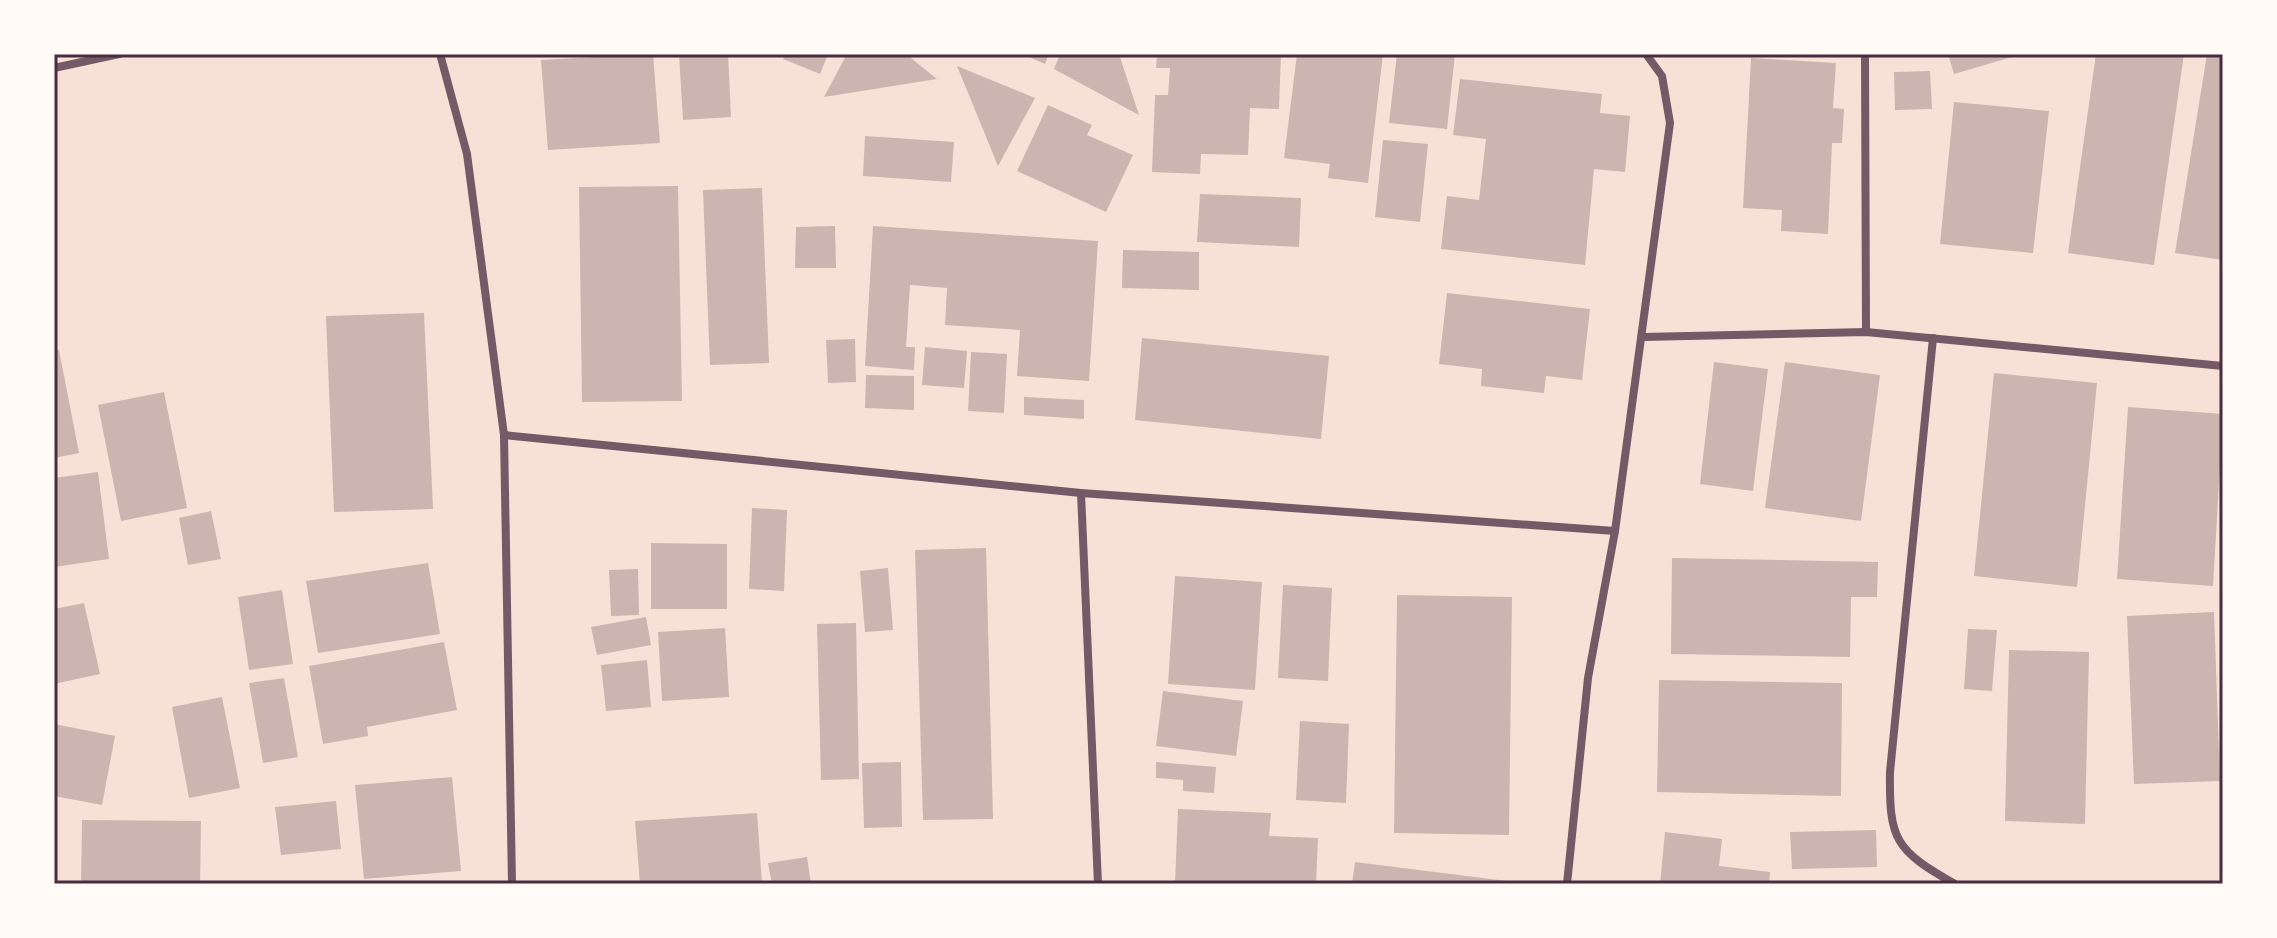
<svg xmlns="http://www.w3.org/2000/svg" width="2277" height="938" font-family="'Golos Text',sans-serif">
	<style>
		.building { fill: #ccb4b1 }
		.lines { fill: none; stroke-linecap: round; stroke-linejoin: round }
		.minor { stroke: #755966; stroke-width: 8 }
		.neatline { fill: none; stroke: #4a2c40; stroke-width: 3 }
	</style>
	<rect width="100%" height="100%" fill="#f7e1d7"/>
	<g class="building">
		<path d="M 653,54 L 660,143 L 548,150 L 541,60 Z"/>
		<path d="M 679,54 L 728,54 L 731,117 L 683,120 Z"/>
		<path d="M 785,54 L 828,54 L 820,74 L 783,59 Z"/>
		<path d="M 847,54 L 906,54 L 937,79 L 824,97 Z"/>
		<path d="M 1022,54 L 1049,54 L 1045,64 Z"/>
		<path d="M 1060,54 L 1119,54 L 1139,115 L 1054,69 Z"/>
		<path d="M 1157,54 L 1281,54 L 1279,109 L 1250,108 L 1248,155 L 1201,154 L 1200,174 L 1152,172 L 1155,95 L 1168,95 L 1170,68 L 1156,68 Z"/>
		<path d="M 1297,54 L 1383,54 L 1368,183 L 1328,178 L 1330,164 L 1284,158 Z"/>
		<path d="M 1397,54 L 1455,54 L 1447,129 L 1389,123 Z"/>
		<path d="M 1948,54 L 2019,54 L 2019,55 L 1954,74 Z"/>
		<path d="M 2096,54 L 2184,54 L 2154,265 L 2068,253 Z"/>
		<path d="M 2207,54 L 2223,55 L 2223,260 L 2175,253 Z"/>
		<path d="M 1751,58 L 1836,63 L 1833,108 L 1844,109 L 1842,143 L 1832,143 L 1828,234 L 1781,231 L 1782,210 L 1743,208 Z"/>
		<path d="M 957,66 L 1035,98 L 998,166 Z"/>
		<path d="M 1930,71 L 1932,109 L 1895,110 L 1894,72 Z"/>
		<path d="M 1460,79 L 1602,94 L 1600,113 L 1630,116 L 1625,172 L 1594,169 L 1585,265 L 1441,249 L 1447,196 L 1479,200 L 1486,139 L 1453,135 Z"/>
		<path d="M 1954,102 L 2049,111 L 2033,253 L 1940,244 Z"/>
		<path d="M 1048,105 L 1092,125 L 1087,135 L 1133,155 L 1106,212 L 1017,171 Z"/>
		<path d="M 865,136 L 954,142 L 951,182 L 863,176 Z"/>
		<path d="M 1383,140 L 1428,144 L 1420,222 L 1375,217 Z"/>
		<path d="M 678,186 L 682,401 L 582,402 L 579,187 Z"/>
		<path d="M 762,188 L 769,363 L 710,365 L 703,190 Z"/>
		<path d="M 1200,194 L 1301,198 L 1299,247 L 1197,242 Z"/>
		<path d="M 835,226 L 836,268 L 795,268 L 796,227 Z"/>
		<path d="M 873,226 L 1098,241 L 1089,381 L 1017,376 L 1020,330 L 945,325 L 947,288 L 910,285 L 906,347 L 915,347 L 914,370 L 865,366 Z"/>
		<path d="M 1123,250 L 1199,252 L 1199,290 L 1122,288 Z"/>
		<path d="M 1447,293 L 1590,309 L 1582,380 L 1546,376 L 1544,393 L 1481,386 L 1482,369 L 1439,364 Z"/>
		<path d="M 424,313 L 433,509 L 334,512 L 326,316 Z"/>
		<path d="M 1142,338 L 1329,356 L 1321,439 L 1135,420 Z"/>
		<path d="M 855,339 L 856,382 L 828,383 L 826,340 Z"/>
		<path d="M 925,347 L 967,351 L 964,388 L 922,385 Z"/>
		<path d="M 54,350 L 59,350 L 79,453 L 54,458 Z"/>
		<path d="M 971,352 L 1007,354 L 1004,413 L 968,411 Z"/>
		<path d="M 1714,362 L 1768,369 L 1753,491 L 1700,484 Z"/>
		<path d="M 1785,362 L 1880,375 L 1861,521 L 1765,508 Z"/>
		<path d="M 1994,373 L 2097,383 L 2077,587 L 1974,576 Z"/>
		<path d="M 866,375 L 914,376 L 914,410 L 865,408 Z"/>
		<path d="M 164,392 L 187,508 L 121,521 L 98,405 Z"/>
		<path d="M 1024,397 L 1084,400 L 1084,419 L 1024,415 Z"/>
		<path d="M 2128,407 L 2223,414 L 2213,586 L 2117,579 Z"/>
		<path d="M 98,472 L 109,559 L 54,567 L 54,478 Z"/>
		<path d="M 752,508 L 787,510 L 784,591 L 749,589 Z"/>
		<path d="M 211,511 L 221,559 L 188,565 L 179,518 Z"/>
		<path d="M 651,543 L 727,544 L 727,609 L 651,609 Z"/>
		<path d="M 986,548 L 993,819 L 923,820 L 915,550 Z"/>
		<path d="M 1672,558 L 1878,562 L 1877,597 L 1851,597 L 1850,657 L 1671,654 Z"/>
		<path d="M 428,563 L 440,634 L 318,653 L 306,581 Z"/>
		<path d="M 888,568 L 893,630 L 865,632 L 860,571 Z"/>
		<path d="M 638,569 L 639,615 L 611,616 L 609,570 Z"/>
		<path d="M 1175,576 L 1262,582 L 1255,690 L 1168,684 Z"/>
		<path d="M 1283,585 L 1332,588 L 1328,681 L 1278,678 Z"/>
		<path d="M 282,590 L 293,664 L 249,670 L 238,597 Z"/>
		<path d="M 1397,595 L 1512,597 L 1509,835 L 1394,833 Z"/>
		<path d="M 84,603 L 100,674 L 54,684 L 54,609 Z"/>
		<path d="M 2214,612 L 2220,781 L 2134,784 L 2127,616 Z"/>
		<path d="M 646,617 L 651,645 L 597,655 L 591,627 Z"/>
		<path d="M 856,623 L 859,779 L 821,780 L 817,624 Z"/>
		<path d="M 725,628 L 729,697 L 662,701 L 658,632 Z"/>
		<path d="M 1968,629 L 1997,630 L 1992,691 L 1964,689 Z"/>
		<path d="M 444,642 L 457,710 L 367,727 L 368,736 L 323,744 L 309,666 Z"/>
		<path d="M 2009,650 L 2089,652 L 2085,824 L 2005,821 Z"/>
		<path d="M 647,660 L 651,707 L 606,711 L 601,665 Z"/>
		<path d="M 284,678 L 298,757 L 263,763 L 249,683 Z"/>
		<path d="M 1659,680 L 1842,683 L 1841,796 L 1657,792 Z"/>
		<path d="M 1163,691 L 1243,701 L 1236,756 L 1156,746 Z"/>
		<path d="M 222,697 L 240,788 L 189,798 L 172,707 Z"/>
		<path d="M 1300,721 L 1349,724 L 1346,803 L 1296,800 Z"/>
		<path d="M 54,724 L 115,736 L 102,805 L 54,796 Z"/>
		<path d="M 901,762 L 902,827 L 864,828 L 862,763 Z"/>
		<path d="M 1156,762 L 1216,767 L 1214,793 L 1183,791 L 1183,780 L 1156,778 Z"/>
		<path d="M 452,777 L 461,871 L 364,879 L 355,785 Z"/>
		<path d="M 336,801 L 341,849 L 281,855 L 275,807 Z"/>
		<path d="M 1178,809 L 1271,813 L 1269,836 L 1318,838 L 1316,884 L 1175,884 Z"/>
		<path d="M 757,813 L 762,884 L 640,884 L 635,821 Z"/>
		<path d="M 82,820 L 201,821 L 200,884 L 81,884 Z"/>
		<path d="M 1876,830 L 1877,867 L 1792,869 L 1790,832 Z"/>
		<path d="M 1665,832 L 1722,839 L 1719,866 L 1770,872 L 1769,884 L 1660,884 Z"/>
		<path d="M 807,857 L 811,884 L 772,884 L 768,863 Z"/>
		<path d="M 1355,862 L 1515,882 L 1514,884 L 1352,884 Z"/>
	</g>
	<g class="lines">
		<g class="minor">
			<path d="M 440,54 L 467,154 L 504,435 L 512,884"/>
			<path d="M 1865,54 L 1866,332"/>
			<path d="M 54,68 L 119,54"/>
			<path d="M 1642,337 L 1866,332 L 2223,366"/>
			<path d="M 1933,338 L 1890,772 C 1889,840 1895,850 1955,884"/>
			<path d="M 504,435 L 1081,493 L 1615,531"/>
			<path d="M 1081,493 L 1098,884"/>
			<path d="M 1567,884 L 1588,678 L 1615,531 L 1670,123 L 1662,76 L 1646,54"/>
		</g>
	</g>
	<rect width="2277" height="938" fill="none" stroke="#fffaf5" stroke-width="112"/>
	<rect x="56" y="56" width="2165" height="826" class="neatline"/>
</svg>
